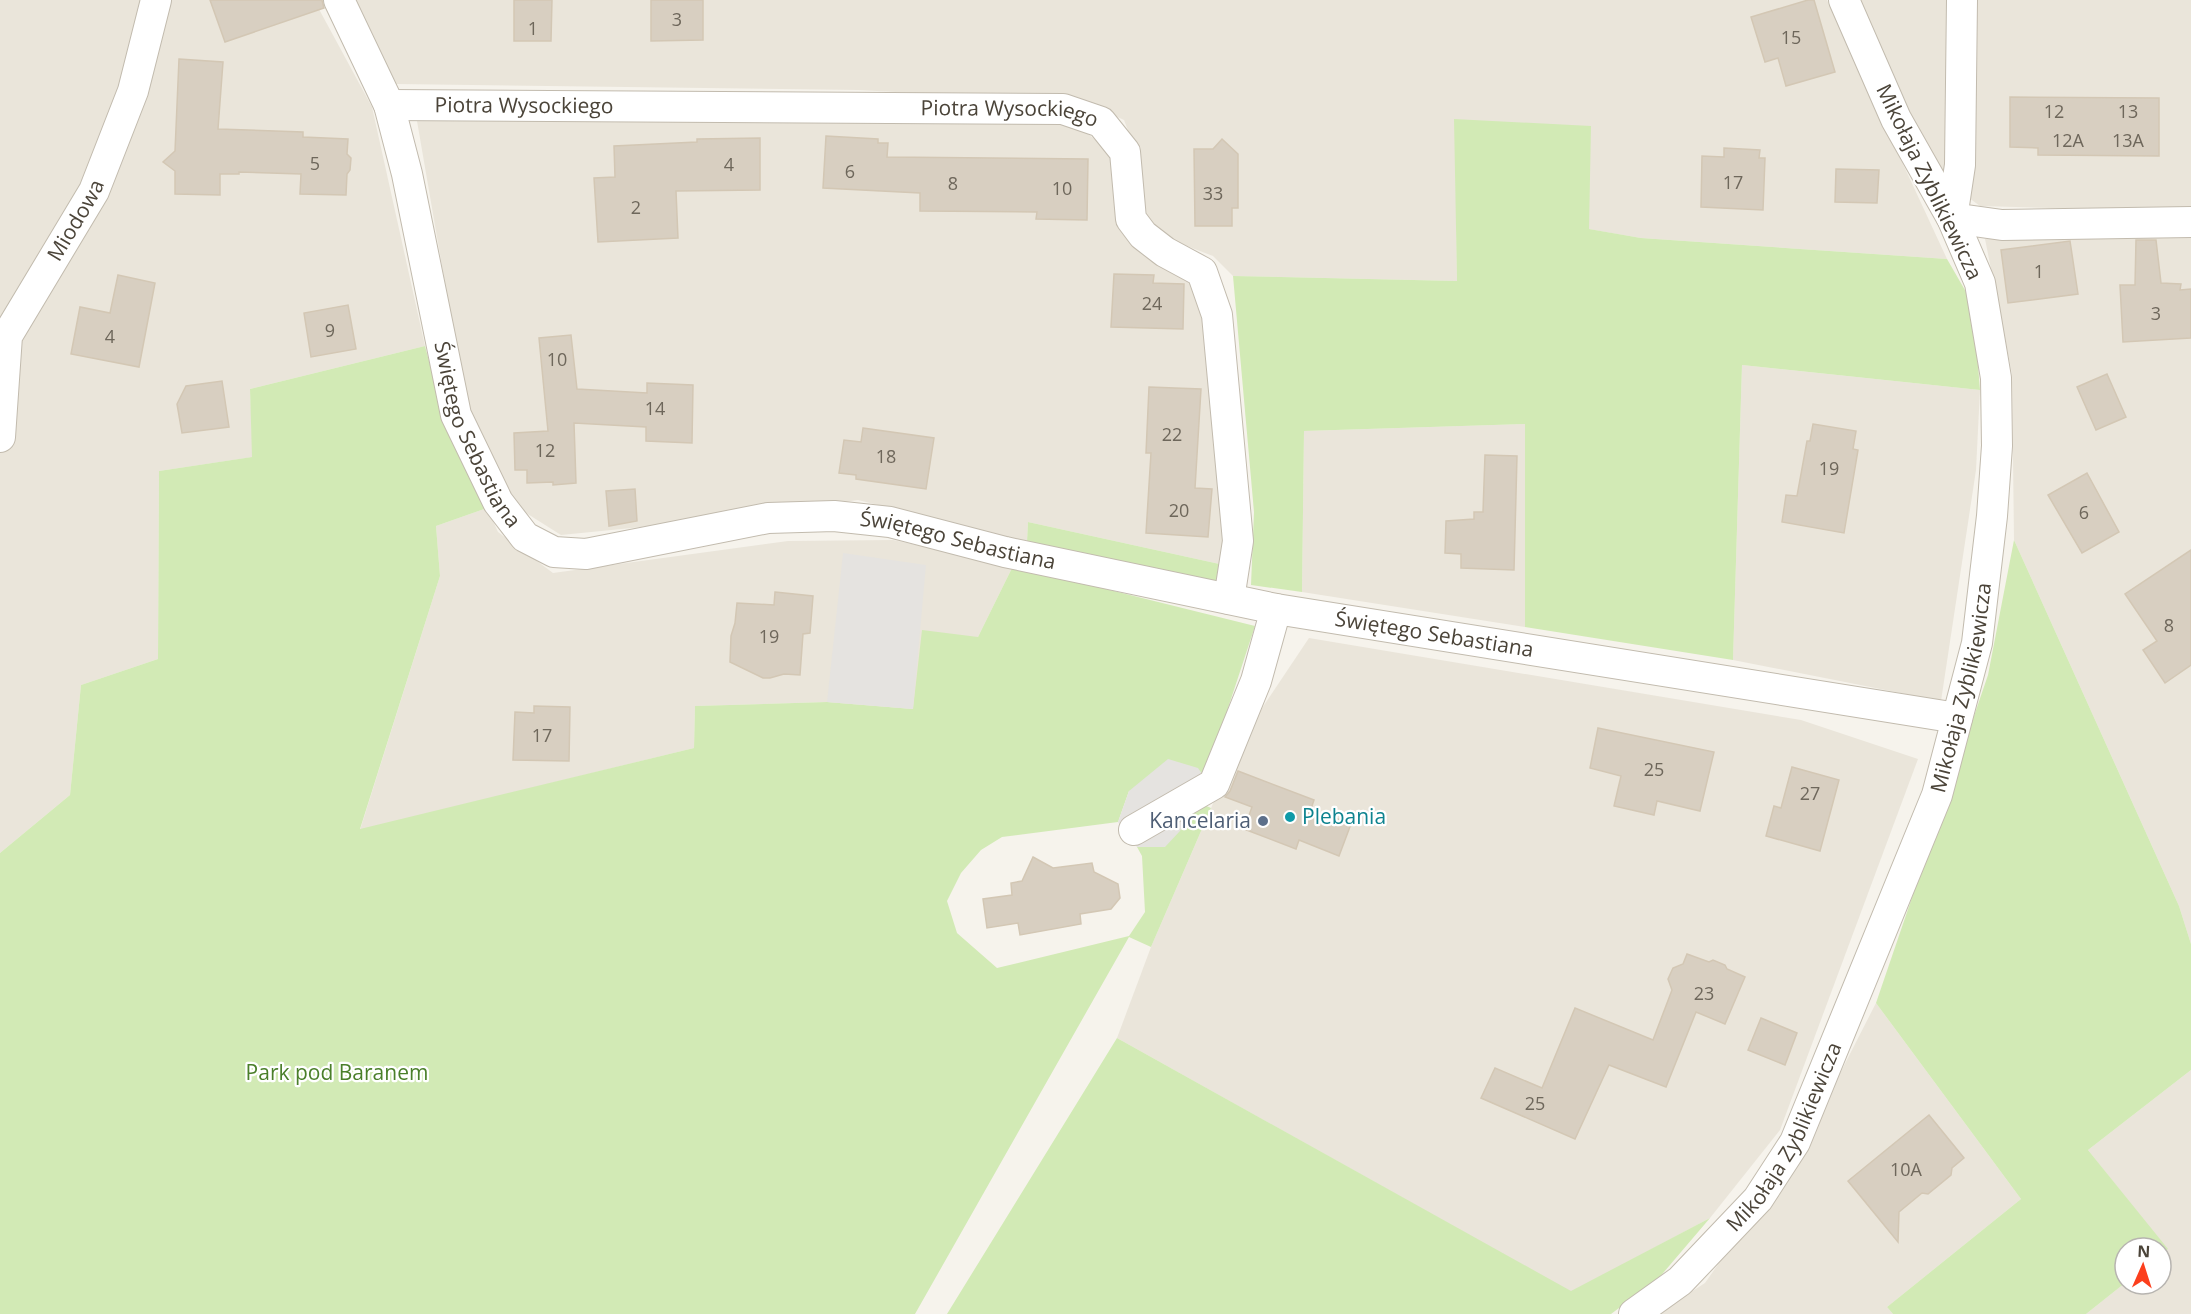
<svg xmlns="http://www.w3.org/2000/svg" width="2191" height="1314" font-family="'Open Sans',sans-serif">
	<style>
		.residential { fill: #eae5da }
		.green { fill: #d2eab5 }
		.parking { fill: #e5e3e0 }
		.building { fill: #d8cfc1; stroke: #d3c7b4; stroke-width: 1.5 }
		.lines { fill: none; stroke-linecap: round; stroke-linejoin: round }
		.minor-casing { stroke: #c2bbae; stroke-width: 32 }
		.minor { stroke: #fff; stroke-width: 30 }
		.culture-dot { fill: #0f9aa8; stroke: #fff; stroke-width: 2 }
		.service-dot { fill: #5c6f8a; stroke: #fff; stroke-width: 2 }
		.labels { text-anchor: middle; stroke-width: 4.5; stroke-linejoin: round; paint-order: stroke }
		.number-label { font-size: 18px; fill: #6e675b }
		.street-label { font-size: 21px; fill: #4b4439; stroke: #fff }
		.culture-label { font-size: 21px; fill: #0d838f; stroke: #fff; text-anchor: start }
		.service-label { font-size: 21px; fill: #4e5e75; stroke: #fff; text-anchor: end }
		.park-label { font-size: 21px; fill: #4a7f2a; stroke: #fff }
	</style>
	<rect width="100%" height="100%" fill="#f6f3ec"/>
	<g class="residential">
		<path d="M 0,0 L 314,0 L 372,107 L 425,346 L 250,389 L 253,457 L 159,471 L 158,659 L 81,685 L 70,795 L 0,853 Z"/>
		<path d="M 355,0 L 1827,0 L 1947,259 L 1641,238 L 1588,229 L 1455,119 L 1457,281 L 1233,276 L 1213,256 L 1150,232 L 1136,151 L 1124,120 L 1085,102 L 858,90 L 396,84 Z"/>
		<path d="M 1859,0 L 2191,0 L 2191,212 L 1980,206 L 1934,172 Z"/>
		<path d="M 545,119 L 1068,119 L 1113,153 L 1116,221 L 1193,277 L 1201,310 L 1222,522 L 1224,565 L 1028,522 L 1027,542 L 858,500 L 712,520 L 561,535 L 515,506 L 467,411 L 417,121 Z"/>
		<path d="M 2191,234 L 2191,944 L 2179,906 L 2014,540 L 2012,374 L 1985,239 Z"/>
		<path d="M 1742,365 L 1980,390 L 1976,470 L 1941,701 L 1733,660 Z"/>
		<path d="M 1525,424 L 1525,627 L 1302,592 L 1304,431 Z"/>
		<path d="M 487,508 L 498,532 L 553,573 L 788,541 L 893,540 L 1013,566 L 978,637 L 913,709 L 827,702 L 695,706 L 694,748 L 360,830 L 440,576 L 436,526 Z"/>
		<path d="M 1309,638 L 1801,720 L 1918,759 L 1780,1130 L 1710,1218 L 1571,1292 L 1117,1038 L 1151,947 L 1240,741 Z"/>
		<path d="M 1876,1003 L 2021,1199 L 1887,1307 L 1893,1314 L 1657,1314 L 1705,1283 L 1764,1199 L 1785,1181 Z"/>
		<path d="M 2191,1070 L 2191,1314 L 2086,1314 L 2125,1283 L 2161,1284 L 2161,1254 L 2167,1249 L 2088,1150 Z"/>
	</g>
	<g class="green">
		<path d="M 1454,119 L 1591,126 L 1589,229 L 1641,238 L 1947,259 L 1973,304 L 1980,390 L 1742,365 L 1733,660 L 1525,627 L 1525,424 L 1304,431 L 1302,592 L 1251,585 L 1254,512 L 1233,276 L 1457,281 Z"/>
		<path d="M 425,346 L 445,421 L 487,508 L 436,526 L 440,576 L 360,829 L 694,748 L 695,706 L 827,702 L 913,709 L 922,630 L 978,637 L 1013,566 L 1255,626 L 1205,778 L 1129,791 L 1118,822 L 1002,837 L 981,850 L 961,873 L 947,901 L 957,933 L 997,968 L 1129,936 L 1145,912 L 1142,856 L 1137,847 L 1165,846 L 1195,801 L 1211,808 L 1151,947 L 1129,937 L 915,1314 L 0,1314 L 0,853 L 70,795 L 81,685 L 158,659 L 159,471 L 252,457 L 250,389 Z"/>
		<path d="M 1028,522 L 1224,565 L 1222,583 L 1027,542 Z"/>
		<path d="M 2014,540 L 2179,906 L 2191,944 L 2191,1070 L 2088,1150 L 2168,1249 L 2161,1254 L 2161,1248 L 2125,1248 L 2125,1283 L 2086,1314 L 1893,1314 L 1887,1307 L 2021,1199 L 1876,1003 L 1988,675 Z"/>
		<path d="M 1117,1038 L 1571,1291 L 1710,1218 L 1658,1279 L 1611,1314 L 947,1314 Z"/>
	</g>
	<g class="parking">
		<path d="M 843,553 L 926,565 L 913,709 L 827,702 Z"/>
		<path d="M 1168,759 L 1198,768 L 1205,778 L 1180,831 L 1165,847 L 1137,847 L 1118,822 L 1129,791 Z"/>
	</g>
	<g class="building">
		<path d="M 210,0 L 322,0 L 324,8 L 225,42 Z"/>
		<path d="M 514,0 L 552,0 L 551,41 L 514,41 Z"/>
		<path d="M 651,0 L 703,0 L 703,40 L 651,41 Z"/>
		<path d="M 1808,0 L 1814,0 L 1835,72 L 1786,86 L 1778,58 L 1765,62 L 1751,17 Z"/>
		<path d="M 179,59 L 223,62 L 218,129 L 303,132 L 303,137 L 348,139 L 347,154 L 351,158 L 350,170 L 347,174 L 346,195 L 300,194 L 301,174 L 239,172 L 239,174 L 220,174 L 220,195 L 175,194 L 175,171 L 163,162 L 175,151 Z"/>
		<path d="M 2010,97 L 2159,98 L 2159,156 L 2038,155 L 2038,148 L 2010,147 Z"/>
		<path d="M 826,136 L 878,139 L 878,143 L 888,143 L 887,157 L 1088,159 L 1087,220 L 1036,219 L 1037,212 L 920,211 L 920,193 L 823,188 Z"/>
		<path d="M 760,138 L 760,190 L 676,191 L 678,238 L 598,242 L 594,178 L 615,177 L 614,146 L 697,142 L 697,139 Z"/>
		<path d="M 1222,139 L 1238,154 L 1238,208 L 1232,208 L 1232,226 L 1195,226 L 1194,149 L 1213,149 Z"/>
		<path d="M 1724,148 L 1760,150 L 1759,158 L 1765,158 L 1763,210 L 1701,207 L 1702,156 L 1724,157 Z"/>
		<path d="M 1836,169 L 1879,170 L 1877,203 L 1835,202 Z"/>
		<path d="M 2136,240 L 2156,240 L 2161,283 L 2181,284 L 2180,290 L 2191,289 L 2191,338 L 2123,342 L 2120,285 L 2135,285 Z"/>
		<path d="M 2070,241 L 2078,294 L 2008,303 L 2001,250 Z"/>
		<path d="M 1114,274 L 1154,275 L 1153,283 L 1184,284 L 1183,329 L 1111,327 Z"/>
		<path d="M 118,275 L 155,283 L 139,367 L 71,354 L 80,307 L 110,313 Z"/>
		<path d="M 348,305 L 356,349 L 311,357 L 304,313 Z"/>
		<path d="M 571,335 L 577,389 L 647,393 L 647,383 L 693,385 L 692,443 L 646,441 L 646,427 L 574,423 L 576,483 L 553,485 L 553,482 L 527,483 L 527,470 L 515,470 L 514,433 L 548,431 L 539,338 Z"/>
		<path d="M 2107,374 L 2126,417 L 2096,430 L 2077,387 Z"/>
		<path d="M 222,381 L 229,427 L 182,433 L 177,404 L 186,386 Z"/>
		<path d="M 1149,387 L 1201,389 L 1195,488 L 1212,489 L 1208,537 L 1146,533 L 1151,453 L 1146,453 Z"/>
		<path d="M 1813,424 L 1856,431 L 1853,449 L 1858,450 L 1844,533 L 1782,522 L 1786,495 L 1797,496 L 1807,441 L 1810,441 Z"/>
		<path d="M 863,428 L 934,438 L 926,489 L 856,479 L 856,475 L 839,473 L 844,440 L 861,442 Z"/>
		<path d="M 1485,455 L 1517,456 L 1514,570 L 1461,568 L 1461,554 L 1445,553 L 1446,521 L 1474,519 L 1474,512 L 1483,512 Z"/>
		<path d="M 2087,473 L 2119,532 L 2082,553 L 2048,495 Z"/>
		<path d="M 635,489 L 637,521 L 609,526 L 606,491 Z"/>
		<path d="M 2191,550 L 2191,665 L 2165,683 L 2143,650 L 2157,641 L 2125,594 Z"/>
		<path d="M 775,592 L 813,596 L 810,633 L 803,634 L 800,675 L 784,674 L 770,678 L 763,678 L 730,662 L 731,636 L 735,623 L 737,603 L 774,605 Z"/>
		<path d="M 534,706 L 570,707 L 569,761 L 513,760 L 515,712 L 534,713 Z"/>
		<path d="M 1598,728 L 1714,752 L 1700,811 L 1657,801 L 1654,815 L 1614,806 L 1621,776 L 1590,768 Z"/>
		<path d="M 1792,767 L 1839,780 L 1820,851 L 1766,836 L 1774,806 L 1781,808 Z"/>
		<path d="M 1238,771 L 1314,800 L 1311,809 L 1351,824 L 1339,856 L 1299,840 L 1296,849 L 1244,829 L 1252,807 L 1225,797 L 1230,791 Z"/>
		<path d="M 1033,857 L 1053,868 L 1092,863 L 1094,872 L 1118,884 L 1120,898 L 1111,909 L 1080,914 L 1081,924 L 1020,935 L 1018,923 L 987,928 L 983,899 L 1012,895 L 1011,883 L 1022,881 Z"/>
		<path d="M 1687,954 L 1709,962 L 1713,960 L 1725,965 L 1727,969 L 1745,977 L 1725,1024 L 1696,1012 L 1666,1087 L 1609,1065 L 1575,1139 L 1481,1098 L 1495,1068 L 1542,1088 L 1575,1008 L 1653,1040 L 1672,990 L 1668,979 L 1673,968 L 1683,964 Z"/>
		<path d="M 1761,1018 L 1797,1033 L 1785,1065 L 1748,1050 Z"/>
		<path d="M 1929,1115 L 1964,1158 L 1952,1168 L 1951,1175 L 1928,1194 L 1922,1193 L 1899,1212 L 1898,1242 L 1848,1181 Z"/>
	</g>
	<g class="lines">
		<g class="minor-casing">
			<g id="minor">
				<path id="s1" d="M 339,0 L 389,105 L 407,174 L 456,415 L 498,502 L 525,537 L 554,552 L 586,554 L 768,518 L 834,516 L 890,522 L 1005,552 L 1276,609 L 1957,718"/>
				<path id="s2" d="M 389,105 L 1063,109 L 1101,122 L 1125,152 L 1131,219 L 1143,235 L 1165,252 L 1202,272 L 1217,315 L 1238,541 L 1229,599"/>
				<path d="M 1952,218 L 2002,225 L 2191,222"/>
				<path d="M 1952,218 L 1960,165 L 1962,0"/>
				<path id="s3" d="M 0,437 L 7,336 L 94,191 L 133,91 L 156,0"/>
				<path d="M 1134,830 L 1214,784 L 1256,681 L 1276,609"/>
				<path id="s4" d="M 1634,1314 L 1680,1281 L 1758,1199 L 1795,1142 L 1937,795 L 1977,643 L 1992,516 L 1997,446 L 1996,378 L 1980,283 L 1952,218 L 1896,119 L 1844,0"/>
			</g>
		</g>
		<use href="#minor" class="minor"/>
	</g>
	<circle class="culture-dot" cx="1290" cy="817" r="6"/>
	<circle class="service-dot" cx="1263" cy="821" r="6"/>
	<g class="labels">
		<g class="number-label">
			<text x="677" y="26">3</text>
			<text x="533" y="35">1</text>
			<text x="1791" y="44">15</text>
			<text x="2054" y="118">12</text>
			<text x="2128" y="118">13</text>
			<text x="2068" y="147">12A</text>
			<text x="2128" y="147">13A</text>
			<text x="315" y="170">5</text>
			<text x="729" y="171">4</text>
			<text x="850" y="178">6</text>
			<text x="1733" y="189">17</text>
			<text x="953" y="190">8</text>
			<text x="1062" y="195">10</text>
			<text x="1213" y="200">33</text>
			<text x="636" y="214">2</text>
			<text x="2039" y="278">1</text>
			<text x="1152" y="310">24</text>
			<text x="2156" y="320">3</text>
			<text x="330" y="337">9</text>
			<text x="110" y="343">4</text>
			<text x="557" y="366">10</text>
			<text x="655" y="415">14</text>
			<text x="1172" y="441">22</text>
			<text x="545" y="457">12</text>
			<text x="886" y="463">18</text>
			<text x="1829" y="475">19</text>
			<text x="1179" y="517">20</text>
			<text x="2084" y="519">6</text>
			<text x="2169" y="632">8</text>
			<text x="769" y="643">19</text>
			<text x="542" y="742">17</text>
			<text x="1654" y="776">25</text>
			<text x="1810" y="800">27</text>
			<text x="1704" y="1000">23</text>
			<text x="1535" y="1110">25</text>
			<text x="1906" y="1176">10A</text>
		</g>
		<g class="street-label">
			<text dy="7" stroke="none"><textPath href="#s2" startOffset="135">Piotra Wysockiego</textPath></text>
			<text dy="7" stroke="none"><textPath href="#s2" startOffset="621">Piotra Wysockiego</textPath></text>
			<text transform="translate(1929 182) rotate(64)" y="7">Mikołaja Zyblikiewicza</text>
			<text dy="7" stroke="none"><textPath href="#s3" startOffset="236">Miodowa</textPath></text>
			<text dy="7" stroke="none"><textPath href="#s1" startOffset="459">Świętego Sebastiana</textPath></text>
			<text dy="7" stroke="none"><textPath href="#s1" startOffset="1017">Świętego Sebastiana</textPath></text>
			<text dy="7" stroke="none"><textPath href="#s1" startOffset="1503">Świętego Sebastiana</textPath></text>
			<text dy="7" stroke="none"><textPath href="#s4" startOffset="723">Mikołaja Zyblikiewicza</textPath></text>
			<text dy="7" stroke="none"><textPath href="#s4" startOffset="237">Mikołaja Zyblikiewicza</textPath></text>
		</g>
		<g class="culture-label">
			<text x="1302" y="824">Plebania</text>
		</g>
		<g class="service-label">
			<text x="1251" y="828">Kancelaria</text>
		</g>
		<g class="park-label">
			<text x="337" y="1080">Park pod Baranem</text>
		</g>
	</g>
	<g transform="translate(2143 1266) rotate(3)"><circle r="28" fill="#ffffff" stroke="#b7b4b0" stroke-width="1.5"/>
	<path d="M0-4.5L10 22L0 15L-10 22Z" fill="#fc3f1d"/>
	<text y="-9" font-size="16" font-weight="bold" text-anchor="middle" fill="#4b4439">N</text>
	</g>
</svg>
